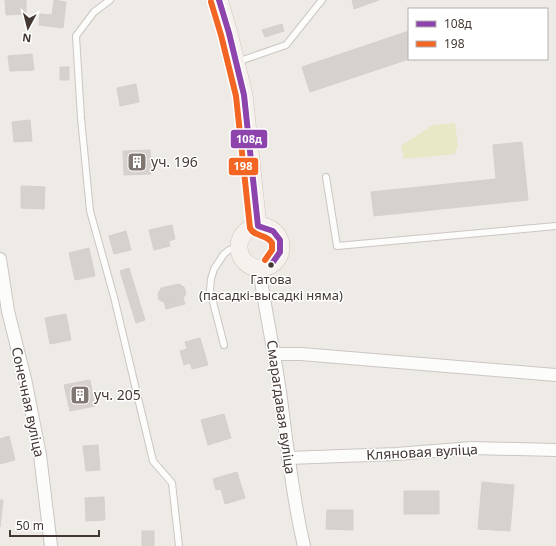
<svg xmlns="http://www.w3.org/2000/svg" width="556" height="546" font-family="'Noto Sans',sans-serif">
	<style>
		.green { fill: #e6e8c6 }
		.building { fill: #d6d1cd; stroke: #d6d0cc }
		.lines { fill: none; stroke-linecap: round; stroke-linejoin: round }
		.lane-casing { stroke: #cbc6c2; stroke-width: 8 }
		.street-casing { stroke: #cbc6c2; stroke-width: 14 }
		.secondary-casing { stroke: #cfc6be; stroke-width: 18 }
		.lane { stroke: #fcfcfb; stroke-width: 6 }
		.street { stroke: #fcfcfb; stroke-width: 12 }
		.secondary { stroke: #f6f1ed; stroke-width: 17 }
		.bus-1-casing { stroke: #fff; stroke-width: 9 }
		.bus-2-casing { stroke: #fff; stroke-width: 9 }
		.bus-1 { stroke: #8e44ad; stroke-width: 6 }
		.bus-2 { stroke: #f26522; stroke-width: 6 }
		.bus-dot { fill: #443833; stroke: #fff; stroke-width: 1.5 }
		.labels { text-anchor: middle; stroke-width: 3; stroke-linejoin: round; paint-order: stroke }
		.bus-label { font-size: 13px; fill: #443833; stroke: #fff }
		.poi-label { font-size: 14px; fill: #443833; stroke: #fff; text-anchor: start }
		.street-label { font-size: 14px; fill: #443833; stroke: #fff }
		.line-badge { stroke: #fff; stroke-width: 1.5 }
		.badge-label { font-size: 11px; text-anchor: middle; font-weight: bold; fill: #fff }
	</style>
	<rect width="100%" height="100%" fill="#eeeae6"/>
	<path class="green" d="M 455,123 L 458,145 L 455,154 L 404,159 L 401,146 L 433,125 Z"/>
	<g class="building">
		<path d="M 5,0 L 26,0 L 26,14 L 6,15 Z"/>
		<path d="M 54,0 L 66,2 L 63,28 L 39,25 L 40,14 L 52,15 Z"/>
		<path d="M 352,0 L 379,0 L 354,9 Z"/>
		<path d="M 282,24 L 284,31 L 265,37 L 262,30 Z"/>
		<path d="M 409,31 L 409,59 L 310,92 L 302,67 Z"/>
		<path d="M 32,54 L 34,70 L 10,71 L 8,56 Z"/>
		<rect x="60" y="67" width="9" height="13"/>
		<path d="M 136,84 L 139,102 L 120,106 L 117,88 Z"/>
		<path d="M 30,120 L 32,141 L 14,142 L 12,122 Z"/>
		<path d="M 522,142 L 528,200 L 374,216 L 371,192 L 496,179 L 493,145 Z"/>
		<path d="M 150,150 L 151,174 L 124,175 L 123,151 Z"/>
		<path d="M 21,186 L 45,187 L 44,209 L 21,208 Z"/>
		<path d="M 172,225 L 175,239 L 169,241 L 170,246 L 154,250 L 149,230 Z"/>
		<path d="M 126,231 L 131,250 L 114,254 L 109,236 Z"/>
		<path d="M 89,248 L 95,276 L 75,280 L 69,253 Z"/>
		<path d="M 129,268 L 145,320 L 136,323 L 120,271 Z"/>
		<path d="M 179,284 L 184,287 L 186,294 L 183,298 L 164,302 L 159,300 L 158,294 L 161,288 Z"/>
		<path d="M 183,298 L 185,304 L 166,309 L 164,302 Z"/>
		<path d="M 66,314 L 71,340 L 50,344 L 45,318 Z"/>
		<path d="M 200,338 L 208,365 L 192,369 L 190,363 L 184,365 L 180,351 L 187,349 L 185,342 Z"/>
		<path d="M 90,380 L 95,406 L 70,411 L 64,385 Z"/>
		<path d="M 224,414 L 231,438 L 208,445 L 201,420 Z"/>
		<path d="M 9,436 L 15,460 L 0,464 L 0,439 Z"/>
		<path d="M 98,445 L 100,470 L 86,471 L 83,446 Z"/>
		<path d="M 237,472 L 245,498 L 225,504 L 221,489 L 216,490 L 213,479 Z"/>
		<path d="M 482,482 L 514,485 L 510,531 L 478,529 Z"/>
		<rect x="404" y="491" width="35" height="23"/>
		<path d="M 104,497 L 105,520 L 86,521 L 85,498 Z"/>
		<path d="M 0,500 L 3,500 L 0,527 Z"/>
		<path d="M 327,510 L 353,510 L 353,530 L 326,529 Z"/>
		<rect x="142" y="531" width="12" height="15"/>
	</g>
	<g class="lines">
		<g class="lane-casing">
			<g id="lane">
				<path d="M 110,0 L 94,12 L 76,36 L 81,118 L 90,211 L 114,297 L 153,461 L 172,483 L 179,546"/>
				<path d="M 237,62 L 286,45 L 322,0"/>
				<path d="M 326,177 L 337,246 L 556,226"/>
				<path d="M 224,345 L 210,290 L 211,279 L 214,269 L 224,254 L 229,250 L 239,247"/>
			</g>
		</g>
		<g class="street-casing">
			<g id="street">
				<path d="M 0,259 L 8,311 L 25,379 L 40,455 L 51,546"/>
				<path d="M 259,268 C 265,309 274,350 280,392 C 287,443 292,495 304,546"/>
				<path d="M 274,354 L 301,354 L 556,375"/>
				<path d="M 288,458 L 396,454 L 472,448 L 556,450"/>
			</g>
		</g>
		<g class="secondary-casing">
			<g id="secondary">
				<path d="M 219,0 L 229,33 L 244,95 L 258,226"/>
				<circle cx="260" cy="247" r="21"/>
			</g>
		</g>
		<use href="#lane" class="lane"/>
		<use href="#street" class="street"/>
		<use href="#secondary" class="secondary"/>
		<g class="bus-1-casing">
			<path id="bus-1" d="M 219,0 L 229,33 L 244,95 L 258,226 L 273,231 L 280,240 L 280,252 L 271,265"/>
		</g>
		<g class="bus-2-casing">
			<path id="bus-2" d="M 211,2 L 221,35 L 236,96 L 250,228 C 254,237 267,234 272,243 L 272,250 L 265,260"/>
		</g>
		<use href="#bus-1" class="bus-1"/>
		<use href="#bus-2" class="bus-2"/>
	</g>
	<defs>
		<g id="building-square" transform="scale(1)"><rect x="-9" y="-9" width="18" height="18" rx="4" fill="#807672" stroke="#fff"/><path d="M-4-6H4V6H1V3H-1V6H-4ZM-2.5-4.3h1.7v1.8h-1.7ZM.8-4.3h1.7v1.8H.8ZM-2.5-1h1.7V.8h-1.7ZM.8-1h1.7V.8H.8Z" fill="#fff"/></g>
	</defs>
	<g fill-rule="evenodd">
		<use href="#building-square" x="137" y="162"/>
		<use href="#building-square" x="80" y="395"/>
	</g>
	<circle class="bus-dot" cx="271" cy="265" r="3.5"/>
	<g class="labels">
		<g class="bus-label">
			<text x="271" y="284">Гатова<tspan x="271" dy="16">(пасадкі-высадкі няма)</tspan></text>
		</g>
		<g class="poi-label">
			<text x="151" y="167">уч. 196</text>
			<text x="94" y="400">уч. 205</text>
		</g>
		<g class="street-label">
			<text transform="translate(28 402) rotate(78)" y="5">Сонечная вуліца</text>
			<text transform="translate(281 407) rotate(82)" y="5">Смарагдавая вуліца</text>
			<text transform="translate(422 452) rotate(-3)" y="5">Кляновая вуліца</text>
		</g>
	</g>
	<g class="line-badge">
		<rect x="230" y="129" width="38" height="20" rx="4" fill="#8e44ad"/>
		<rect x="228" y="157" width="31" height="19" rx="4" fill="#f26522"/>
	</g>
	<g class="badge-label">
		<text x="249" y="143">108д</text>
		<text x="243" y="170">198</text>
	</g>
	<rect x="408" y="8" width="140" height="52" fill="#ffffff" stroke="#b4afad"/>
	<rect x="416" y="21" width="20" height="6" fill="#8e44ad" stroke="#b4afad"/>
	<text x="444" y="28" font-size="12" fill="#443833">108д</text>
	<rect x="416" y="41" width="20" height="6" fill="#f26522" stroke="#b4afad"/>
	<text x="444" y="48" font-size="12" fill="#443833">198</text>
	<g transform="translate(28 28) rotate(187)" stroke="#ffffff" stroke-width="3" paint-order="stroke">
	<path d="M0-3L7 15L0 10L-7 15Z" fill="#443833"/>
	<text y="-6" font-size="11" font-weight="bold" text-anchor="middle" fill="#443833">N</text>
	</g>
	<path d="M10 530v6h89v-6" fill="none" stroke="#443833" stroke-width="2"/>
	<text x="16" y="530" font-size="12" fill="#443833" stroke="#ffffff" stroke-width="3" paint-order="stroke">50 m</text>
</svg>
